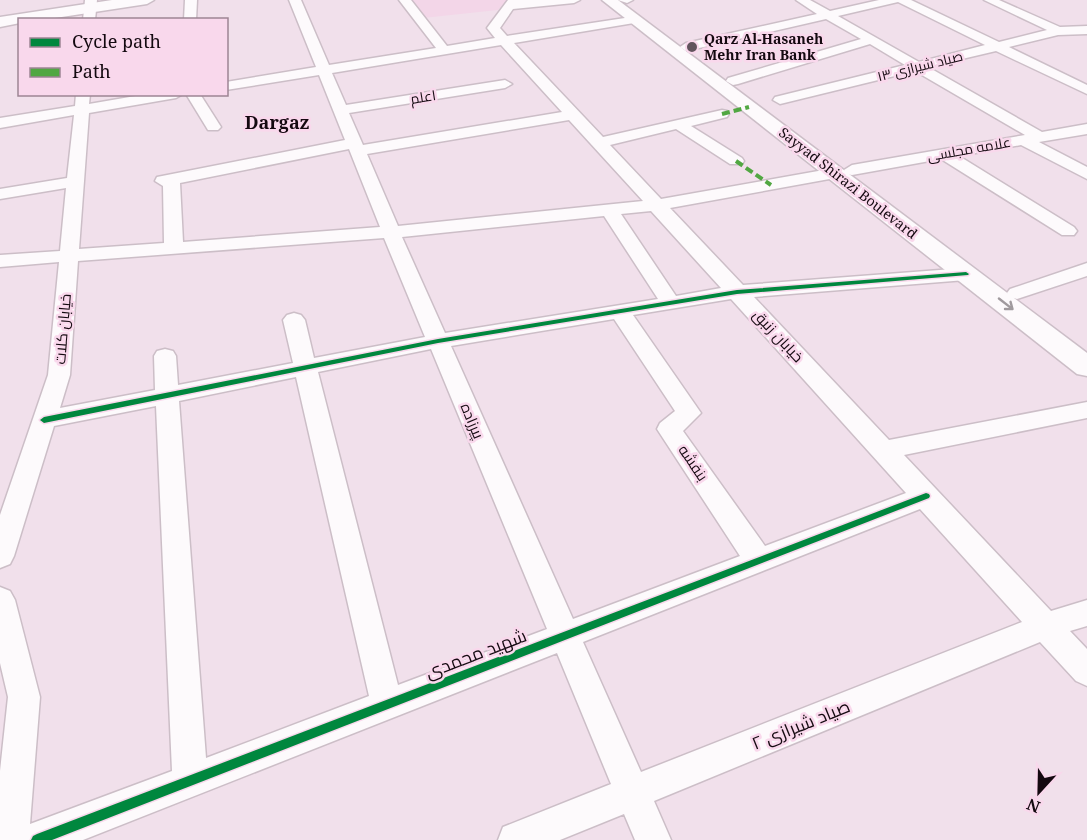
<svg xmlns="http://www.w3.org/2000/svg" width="1087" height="840" font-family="'Noto Serif',Cairo,serif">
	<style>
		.built { fill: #f3d6e8 }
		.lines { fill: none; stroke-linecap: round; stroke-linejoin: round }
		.minor-casing { stroke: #ccbec7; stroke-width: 3 }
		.major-casing { stroke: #ccbec7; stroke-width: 3 }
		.minor { fill: #fdfafc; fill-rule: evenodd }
		.major { fill: #fdfafc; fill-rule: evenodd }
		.quiet { stroke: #51a742; stroke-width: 4; stroke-dasharray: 8 4; stroke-linecap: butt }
		.cycleway-casing { stroke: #f9d8ec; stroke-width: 3 }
		.cycleway { fill: #00873e; fill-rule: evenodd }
		.oneway { stroke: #a09a9e }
		.poi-dot { fill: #61545d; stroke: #f9d8ec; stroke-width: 2 }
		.labels { text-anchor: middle; stroke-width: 5; stroke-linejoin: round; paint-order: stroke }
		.far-poi-label { font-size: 14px; font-weight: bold; fill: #140910; stroke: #f9d8ec; text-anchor: start }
		.far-street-label { font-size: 14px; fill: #140910; stroke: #f9d8ec }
		.street-label { font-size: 15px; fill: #140910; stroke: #f9d8ec }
		.far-district-label { font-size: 18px; font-weight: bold; fill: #140910; stroke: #f9d8ec }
		.near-street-label { font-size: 18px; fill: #140910; stroke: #f9d8ec }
	</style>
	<rect width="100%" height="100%" fill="#f1e0eb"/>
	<path class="built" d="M 410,0 L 507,0 L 498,10 L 423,18 Z"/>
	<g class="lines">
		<g class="minor-casing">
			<g id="minor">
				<path d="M 85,0 L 97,0 L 95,20 L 83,20 Z"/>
				<path d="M 185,0 L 197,0 L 196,20 L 184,20 Z"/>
				<path d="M 289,0 L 301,0 L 329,65 L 436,48 L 399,0 L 411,0 L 447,46 L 495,38 L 487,28 L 508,0 L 580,0 L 574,3 L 513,9 L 500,28 L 507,36 L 638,16 L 638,22 L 634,23 L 514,43 L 603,137 L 722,110 L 727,111 L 729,114 L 727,117 L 691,126 L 742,158 L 744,161 L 742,164 L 730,164 L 676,129 L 610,145 L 661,199 L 835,168 L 843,173 L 835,178 L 670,208 L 743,285 L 966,268 L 973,270 L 976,274 L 973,278 L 966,280 L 754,297 L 889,440 L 1087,402 L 1087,418 L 904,455 L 1051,611 L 1087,600 L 1087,626 L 1070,631 L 1087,649 L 1087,686 L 1076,681 L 1040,642 L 654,801 L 671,840 L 635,840 L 624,814 L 560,840 L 498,840 L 503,827 L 611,784 L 557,653 L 83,840 L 0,840 L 0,771 L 8,697 L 0,663 L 0,587 L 10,591 L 15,600 L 40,697 L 30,824 L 172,771 L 156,406 L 54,426 L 14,556 L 10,564 L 0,568 L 0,515 L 48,375 L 59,262 L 0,267 L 0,255 L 60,251 L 66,188 L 0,199 L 0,189 L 67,178 L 74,115 L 0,128 L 0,118 L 75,106 L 76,94 L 90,94 L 89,104 L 147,94 L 183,94 L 176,98 L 89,113 L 79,249 L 164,243 L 163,186 L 155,181 L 157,177 L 345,140 L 319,75 L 226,90 L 226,82 L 316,67 ZM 501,45 L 562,112 L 363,145 L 349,113 L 505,88 L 512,84 L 505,80 L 346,105 L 332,73 ZM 569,120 L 643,201 L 398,226 L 367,154 ZM 349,149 L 380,227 L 183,242 L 180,183 ZM 651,211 L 721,288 L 676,296 L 621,214 ZM 604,216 L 658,299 L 445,333 L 402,237 ZM 384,238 L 425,337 L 314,358 L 305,320 L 301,315 L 294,313 L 287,315 L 283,320 L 293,363 L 178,385 L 176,356 L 173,351 L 165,349 L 157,351 L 154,356 L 155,390 L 60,408 L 70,375 L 78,261 ZM 731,299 L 906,493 L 765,546 L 683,431 L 701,413 L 633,315 ZM 614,319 L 675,411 L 660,423 L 657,429 L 740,556 L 573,619 L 451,346 ZM 431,349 L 547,629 L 398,685 L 318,372 ZM 296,377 L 369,696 L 206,758 L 179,401 ZM 920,509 L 1022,622 L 641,772 L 583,642 Z"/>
				<path d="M 618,0 L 633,0 L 627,3 Z"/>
				<path d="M 796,0 L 810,0 L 830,11 L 879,0 L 911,0 L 999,42 L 1047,30 L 984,0 L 999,0 L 1060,27 L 1087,26 L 1087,34 L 1058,35 L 1009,47 L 1087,85 L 1087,94 L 996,51 L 928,67 L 1042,132 L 1087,124 L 1087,134 L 1039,142 L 1087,167 L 1087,179 L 1021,145 L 959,156 L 1074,227 L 1077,231 L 1074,235 L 1062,235 L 941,159 L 852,175 L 846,174 L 844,170 L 852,165 L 1025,135 L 915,71 L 780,104 L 773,100 L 775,97 L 905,65 L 870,44 L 738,84 L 733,85 L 726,81 L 728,78 L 861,39 L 826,19 L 686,51 L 680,47 L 686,43 L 817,14 ZM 898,2 L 985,45 L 919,62 L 838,16 Z"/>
				<path d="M 186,94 L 200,94 L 221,127 L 218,130 L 208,130 Z"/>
				<path d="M 1087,263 L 1087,276 L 1017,299 L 1010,297 L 1007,293 L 1010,289 Z"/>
			</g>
		</g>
		<g class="major-casing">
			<g id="major">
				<path d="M 112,0 L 154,0 L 147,4 L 42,20 L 20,20 L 20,23 L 0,27 L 0,17 Z"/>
				<path d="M 602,0 L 618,0 L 1087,353 L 1087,376 L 1077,374 Z"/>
			</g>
		</g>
		<use href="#minor" class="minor"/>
		<use href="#major" class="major"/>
		<g class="quiet">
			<path d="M 722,114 L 749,107"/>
			<path d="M 736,161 L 771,185"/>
		</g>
		<g class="cycleway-casing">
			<g id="cycleway">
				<path d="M 966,272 L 969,274 L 968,275 L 737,294 L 438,343 L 44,423 L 40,420 L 44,417 L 438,339 L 737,290 Z"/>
				<path d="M 926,493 L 929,494 L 930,496 L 929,498 L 52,840 L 31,840 L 33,836 L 37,834 Z"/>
			</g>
		</g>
		<use href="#cycleway" class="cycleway"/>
	</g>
	<defs><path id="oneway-shaft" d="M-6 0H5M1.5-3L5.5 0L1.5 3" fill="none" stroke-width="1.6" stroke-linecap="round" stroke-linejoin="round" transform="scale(1.5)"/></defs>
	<use class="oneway" href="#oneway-shaft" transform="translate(1006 304) rotate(38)"/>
	<circle class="poi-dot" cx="692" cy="47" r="6"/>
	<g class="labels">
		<g class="far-poi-label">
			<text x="704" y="44">Qarz Al-Hasaneh<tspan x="704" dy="16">Mehr Iran Bank</tspan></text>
		</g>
		<g class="far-street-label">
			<text transform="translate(920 66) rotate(-14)" y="5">صیاد شیرازی ۱۳</text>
			<text transform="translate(423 97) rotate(-9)" y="5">اعلم</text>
			<text transform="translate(969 149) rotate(-10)" y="5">علامه مجلسی</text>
			<text transform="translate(848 183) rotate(38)" y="5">Sayyad Shirazi Boulevard</text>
		</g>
		<g class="street-label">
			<text transform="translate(63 329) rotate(-85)" y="5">خیابان کلات</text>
			<text transform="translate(778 336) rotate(47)" y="5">خیابان زنبق</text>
			<text transform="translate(472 421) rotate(67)" y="5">پیرزاده</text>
			<text transform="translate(693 463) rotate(56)" y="5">بنفشه</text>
		</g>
		<g class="far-district-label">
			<text x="277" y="129">Dargaz</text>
		</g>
		<g class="near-street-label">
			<text transform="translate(476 654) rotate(-21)" y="6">شهید محمدی</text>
			<text transform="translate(801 725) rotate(-22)" y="6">صیاد شیرازی ۲</text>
		</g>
	</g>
	<rect x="18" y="18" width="210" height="78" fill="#f9d8ec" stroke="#9d8594" stroke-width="1.5"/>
	<rect x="30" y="38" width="30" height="9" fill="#00873e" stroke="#9d8594" stroke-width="1.5"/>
	<text x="72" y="48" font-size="18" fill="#140910">Cycle path</text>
	<rect x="30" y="68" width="30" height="9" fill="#51a742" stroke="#9d8594" stroke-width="1.5"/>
	<text x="72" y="78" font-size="18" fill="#140910">Path</text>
	<g transform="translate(1039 792) rotate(202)" stroke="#f9d8ec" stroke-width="4.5" paint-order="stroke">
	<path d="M0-4.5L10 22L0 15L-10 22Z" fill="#140910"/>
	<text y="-9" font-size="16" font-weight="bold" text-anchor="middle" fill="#140910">N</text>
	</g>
</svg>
